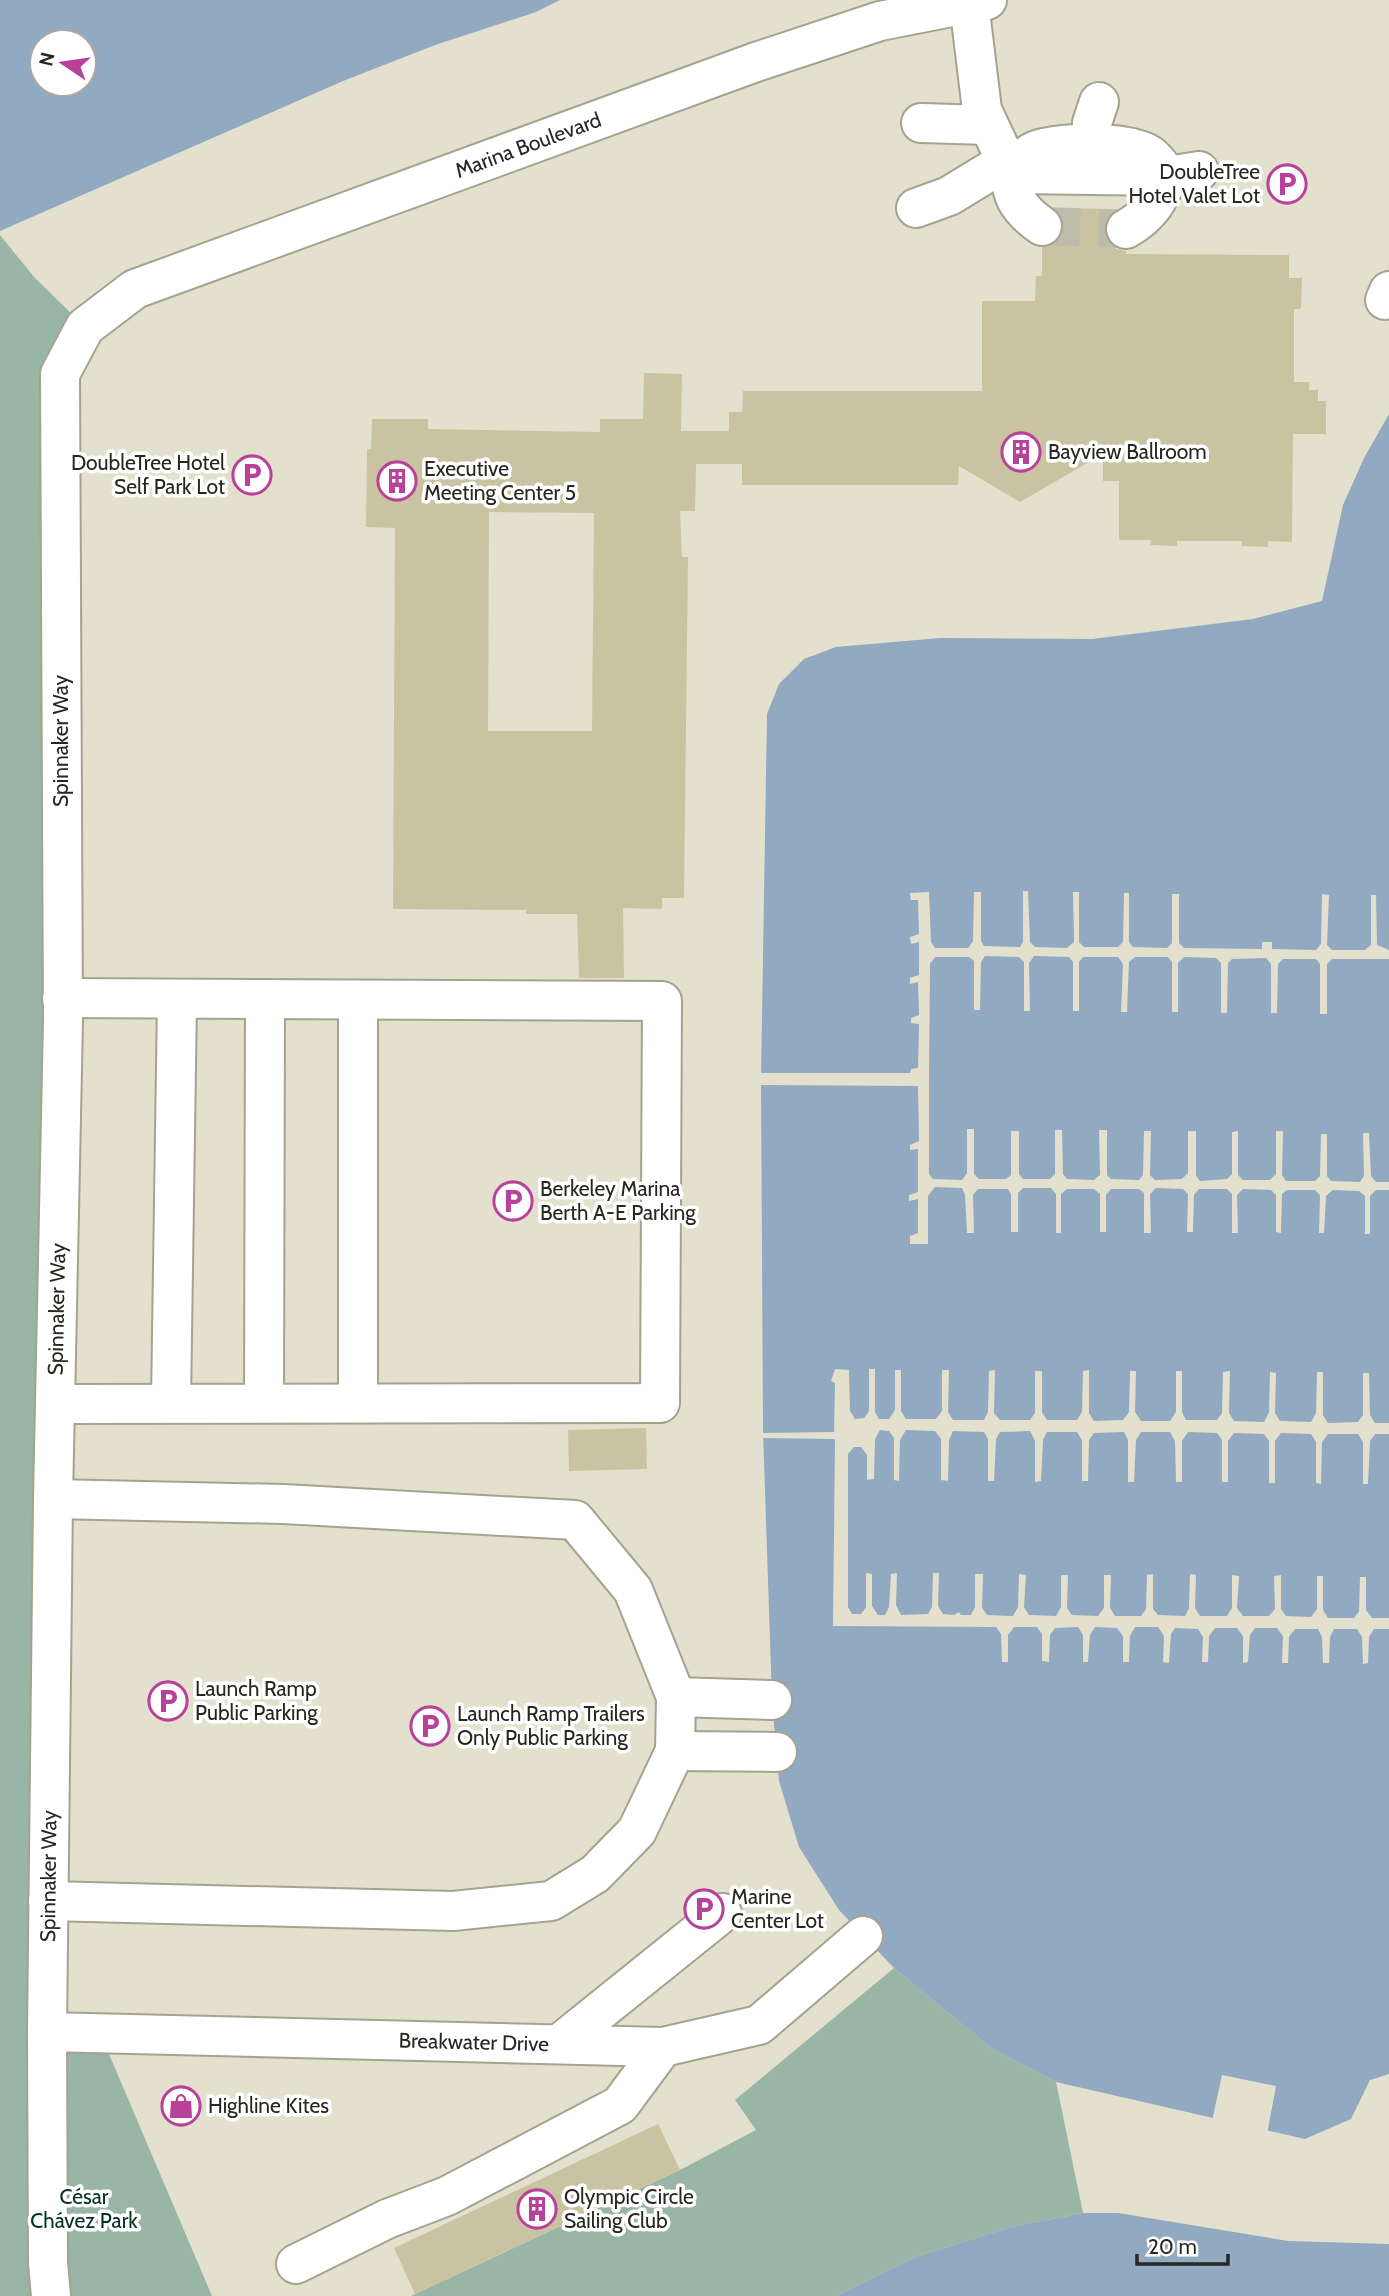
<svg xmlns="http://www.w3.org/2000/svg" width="1389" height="2296" font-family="Cabin,sans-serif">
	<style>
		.green { fill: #98b5a5 }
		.water { fill: #92a9c2; fill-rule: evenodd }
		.pier { fill: #e3e0cd }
		.building { fill: #cac3a2; fill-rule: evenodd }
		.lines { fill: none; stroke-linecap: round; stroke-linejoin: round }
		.minor-tunnel { stroke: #bebbaa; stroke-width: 38; stroke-dasharray: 38 19; stroke-linecap: butt }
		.minor-casing { stroke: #a5a290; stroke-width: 42 }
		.minor { stroke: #fff; stroke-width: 38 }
		.labels { text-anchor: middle; stroke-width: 7; stroke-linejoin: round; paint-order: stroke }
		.street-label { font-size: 21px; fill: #282620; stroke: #fff }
		.poi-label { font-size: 21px; fill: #282620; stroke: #fff; text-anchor: start }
		.park-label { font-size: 21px; fill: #023321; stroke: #fff }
	</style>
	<rect width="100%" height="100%" fill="#e3e0cd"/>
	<g class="green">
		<path d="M 0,235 L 34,277 L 85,327 L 60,374 L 47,2032 L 100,2033 L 212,2296 L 0,2296 Z"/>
		<path d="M 894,1968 L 991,2048 L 1056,2082 L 1083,2213 L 1011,2227 L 915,2257 L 836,2296 L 411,2296 L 680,2170 L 756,2130 L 735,2100 Z"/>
	</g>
	<g class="water">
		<path d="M 0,0 L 560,0 L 536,12 L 435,45 L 343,81 L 0,231 ZM 84,42 L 84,84 L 42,84 L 42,42 Z"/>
		<path d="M 1389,414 L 1389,2074 L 1370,2080 L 1351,2119 L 1305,2139 L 1056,2082 L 991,2048 L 894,1968 L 839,1910 L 799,1847 L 779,1781 L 772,1700 L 763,1431 L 761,1078 L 767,714 L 779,684 L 804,659 L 836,647 L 940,638 L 1092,639 L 1253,619 L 1322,601 L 1343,505 L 1364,458 Z"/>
		<path d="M 1083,2213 L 1118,2213 L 1288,2241 L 1389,2244 L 1389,2296 L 836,2296 L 915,2257 L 1011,2227 Z"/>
	</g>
	<g class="pier">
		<path d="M 1023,891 L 1028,891 L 1030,942 L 1035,947 L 1067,948 L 1074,942 L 1073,892 L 1079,892 L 1079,942 L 1084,947 L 1118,947 L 1123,942 L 1124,893 L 1129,893 L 1129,942 L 1133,947 L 1167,948 L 1172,943 L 1172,894 L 1179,894 L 1179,943 L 1184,948 L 1262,949 L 1262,942 L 1272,942 L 1272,949 L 1316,950 L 1321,944 L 1322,894 L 1329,895 L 1327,945 L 1332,950 L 1365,950 L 1371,945 L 1371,895 L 1376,895 L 1377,945 L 1389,950 L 1389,959 L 1332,959 L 1327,964 L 1327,1014 L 1320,1014 L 1320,964 L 1316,959 L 1283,959 L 1278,964 L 1277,1013 L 1271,1013 L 1271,964 L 1266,958 L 1232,959 L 1228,963 L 1227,1013 L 1221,1013 L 1221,963 L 1216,958 L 1184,957 L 1178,963 L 1178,1012 L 1172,1012 L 1172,962 L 1168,957 L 1135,957 L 1129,962 L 1127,1012 L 1121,1012 L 1123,964 L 1118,957 L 1083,957 L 1079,962 L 1079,1011 L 1073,1011 L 1073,962 L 1069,957 L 1034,956 L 1029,963 L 1030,1011 L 1024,1011 L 1024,962 L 1019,957 L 985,956 L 981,962 L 980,1010 L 974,1010 L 974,961 L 969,957 L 935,957 L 930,964 L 929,1082 L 929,1174 L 933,1179 L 962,1180 L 967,1173 L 967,1129 L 974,1129 L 974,1174 L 979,1179 L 1006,1179 L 1011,1175 L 1011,1131 L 1019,1131 L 1019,1174 L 1023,1179 L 1050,1179 L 1055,1174 L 1055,1130 L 1062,1130 L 1063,1174 L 1067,1179 L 1094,1180 L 1100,1175 L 1099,1130 L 1107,1130 L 1107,1175 L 1111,1179 L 1139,1180 L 1143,1175 L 1144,1131 L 1151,1131 L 1150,1175 L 1155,1180 L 1182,1179 L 1188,1173 L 1188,1131 L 1196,1131 L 1196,1176 L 1200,1181 L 1227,1179 L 1232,1174 L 1232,1132 L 1238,1131 L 1238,1175 L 1243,1180 L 1270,1180 L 1276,1174 L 1276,1131 L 1283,1131 L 1282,1175 L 1286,1181 L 1315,1181 L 1320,1176 L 1321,1134 L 1327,1134 L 1327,1176 L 1331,1181 L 1360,1182 L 1364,1176 L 1363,1133 L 1369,1133 L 1371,1176 L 1376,1182 L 1389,1182 L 1389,1190 L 1376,1190 L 1370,1196 L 1370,1234 L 1365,1234 L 1365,1196 L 1359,1191 L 1333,1190 L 1326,1196 L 1324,1233 L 1319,1233 L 1320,1195 L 1315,1190 L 1287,1190 L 1282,1194 L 1281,1233 L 1276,1232 L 1276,1195 L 1271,1190 L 1243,1189 L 1237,1195 L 1238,1233 L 1232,1233 L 1232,1194 L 1227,1189 L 1199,1189 L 1194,1195 L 1193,1232 L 1187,1232 L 1188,1194 L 1183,1189 L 1156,1188 L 1150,1194 L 1151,1233 L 1144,1233 L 1144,1193 L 1139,1189 L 1111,1189 L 1106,1195 L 1106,1232 L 1100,1232 L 1100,1194 L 1094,1189 L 1067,1189 L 1061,1194 L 1061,1233 L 1056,1233 L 1056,1194 L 1051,1188 L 1023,1188 L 1018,1193 L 1018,1232 L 1011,1232 L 1011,1194 L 1008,1189 L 978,1189 L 973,1195 L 974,1233 L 967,1233 L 965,1195 L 962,1188 L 935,1187 L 928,1196 L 928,1244 L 910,1244 L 910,1236 L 918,1233 L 918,1199 L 909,1201 L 909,1195 L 918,1192 L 918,1149 L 910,1150 L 910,1145 L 919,1141 L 918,1086 L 757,1085 L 758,1073 L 910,1073 L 911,1069 L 918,1068 L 919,1024 L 911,1023 L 911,1018 L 919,1015 L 918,982 L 910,984 L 910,978 L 919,975 L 919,942 L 911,944 L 910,937 L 919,934 L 918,900 L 911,900 L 910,893 L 929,892 L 931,942 L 935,948 L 968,948 L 973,941 L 974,892 L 981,892 L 981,941 L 984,946 L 1020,947 L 1023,942 Z"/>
		<path d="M 835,1369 L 849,1370 L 850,1411 L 855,1419 L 864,1418 L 869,1411 L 869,1369 L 875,1369 L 875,1412 L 879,1419 L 889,1419 L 895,1410 L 895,1370 L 901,1370 L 901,1411 L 906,1419 L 936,1419 L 942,1411 L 942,1370 L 949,1370 L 948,1412 L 953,1420 L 984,1420 L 988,1412 L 989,1371 L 995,1370 L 994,1413 L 1000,1420 L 1030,1420 L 1035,1413 L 1035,1371 L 1042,1371 L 1042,1412 L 1047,1420 L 1077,1420 L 1082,1412 L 1083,1371 L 1089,1370 L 1089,1413 L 1094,1421 L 1123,1420 L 1129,1412 L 1130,1371 L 1136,1371 L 1135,1412 L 1141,1421 L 1170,1421 L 1176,1412 L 1176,1371 L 1182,1371 L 1182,1412 L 1186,1420 L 1217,1420 L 1222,1413 L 1223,1372 L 1230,1371 L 1229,1413 L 1234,1421 L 1264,1422 L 1269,1412 L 1270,1372 L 1276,1373 L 1275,1413 L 1280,1421 L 1311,1422 L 1316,1413 L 1317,1372 L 1323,1372 L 1323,1415 L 1328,1423 L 1358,1422 L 1363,1415 L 1363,1373 L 1369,1373 L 1370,1415 L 1375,1423 L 1389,1423 L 1389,1434 L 1375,1434 L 1370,1441 L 1368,1484 L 1363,1484 L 1363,1442 L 1358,1434 L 1328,1434 L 1322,1442 L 1321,1484 L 1316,1483 L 1316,1442 L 1311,1434 L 1281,1433 L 1275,1441 L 1275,1483 L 1269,1483 L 1269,1441 L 1264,1434 L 1234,1433 L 1228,1441 L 1228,1482 L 1222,1482 L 1222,1440 L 1217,1433 L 1188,1432 L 1182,1441 L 1182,1482 L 1176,1482 L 1175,1441 L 1170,1432 L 1141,1432 L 1136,1440 L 1134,1482 L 1128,1482 L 1128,1440 L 1124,1432 L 1094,1433 L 1089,1440 L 1088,1481 L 1082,1481 L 1082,1440 L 1077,1432 L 1047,1432 L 1043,1440 L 1041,1481 L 1035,1482 L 1035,1441 L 1030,1431 L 1000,1432 L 996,1439 L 994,1481 L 988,1481 L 988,1439 L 984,1432 L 953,1431 L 949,1440 L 948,1481 L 941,1480 L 941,1439 L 935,1431 L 906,1430 L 900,1440 L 899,1481 L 894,1480 L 894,1438 L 889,1431 L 880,1430 L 875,1439 L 874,1479 L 867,1480 L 867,1455 L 861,1447 L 854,1447 L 848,1454 L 848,1607 L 852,1614 L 861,1614 L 866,1607 L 866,1573 L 872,1574 L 872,1606 L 878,1615 L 885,1615 L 889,1607 L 891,1574 L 897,1573 L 896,1605 L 901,1615 L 928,1614 L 932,1607 L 933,1573 L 939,1573 L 938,1606 L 943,1614 L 954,1615 L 959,1612 L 961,1615 L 971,1615 L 975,1607 L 975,1574 L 983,1574 L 982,1608 L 987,1615 L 1013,1616 L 1018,1607 L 1019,1574 L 1026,1575 L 1024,1607 L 1029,1615 L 1056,1616 L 1061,1607 L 1061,1575 L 1068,1575 L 1067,1608 L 1072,1615 L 1098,1616 L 1104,1608 L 1104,1575 L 1111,1575 L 1110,1608 L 1115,1616 L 1141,1616 L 1146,1609 L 1147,1575 L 1153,1574 L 1153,1609 L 1158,1615 L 1185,1616 L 1189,1608 L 1190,1574 L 1196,1575 L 1195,1608 L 1200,1616 L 1227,1616 L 1232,1608 L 1232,1575 L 1239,1576 L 1237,1608 L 1243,1616 L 1269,1616 L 1275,1609 L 1274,1576 L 1281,1575 L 1281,1609 L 1286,1616 L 1311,1617 L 1317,1609 L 1317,1576 L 1323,1576 L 1323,1610 L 1328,1618 L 1354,1618 L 1359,1611 L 1360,1577 L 1366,1577 L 1366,1610 L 1372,1618 L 1389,1618 L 1389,1629 L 1374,1629 L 1369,1637 L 1368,1663 L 1363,1664 L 1362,1637 L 1357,1629 L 1334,1629 L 1330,1637 L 1329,1663 L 1323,1663 L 1322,1637 L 1318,1629 L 1295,1629 L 1289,1637 L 1288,1663 L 1282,1663 L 1283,1636 L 1277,1628 L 1255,1628 L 1250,1635 L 1248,1662 L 1243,1663 L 1243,1636 L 1237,1628 L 1215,1628 L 1209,1636 L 1208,1662 L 1202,1662 L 1203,1637 L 1198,1629 L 1175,1628 L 1171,1634 L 1169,1663 L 1163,1662 L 1164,1636 L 1158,1627 L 1135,1627 L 1130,1636 L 1129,1662 L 1123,1662 L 1123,1636 L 1117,1628 L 1095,1627 L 1090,1635 L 1088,1662 L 1083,1662 L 1083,1635 L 1078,1627 L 1055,1628 L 1050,1635 L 1049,1662 L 1042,1661 L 1042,1634 L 1037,1627 L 1014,1627 L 1008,1635 L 1008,1662 L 1002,1662 L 1001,1634 L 996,1627 L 833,1626 L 835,1439 L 760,1438 L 760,1433 L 834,1432 L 835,1383 L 831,1381 Z"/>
		<path d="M 1222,2075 L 1276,2086 L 1267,2134 L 1212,2121 Z"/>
	</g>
	<g class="building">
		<path d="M 1055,208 L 1117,209 L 1107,218 L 1104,230 L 1108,241 L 1116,249 L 1126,251 L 1126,254 L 1289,255 L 1289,278 L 1302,278 L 1301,309 L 1294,309 L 1294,382 L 1309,382 L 1309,390 L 1318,390 L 1318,401 L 1326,401 L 1326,434 L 1293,434 L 1292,542 L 1268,541 L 1268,547 L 1242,546 L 1242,541 L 1177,541 L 1177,546 L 1150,545 L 1151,540 L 1119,540 L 1119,481 L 1103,481 L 1103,454 L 1020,502 L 959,466 L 958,485 L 742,485 L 742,464 L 696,464 L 695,511 L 680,511 L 682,557 L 688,557 L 684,898 L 662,898 L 662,909 L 623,908 L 624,978 L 579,978 L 577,914 L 526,914 L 526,910 L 393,909 L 395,528 L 366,527 L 367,449 L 371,449 L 372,419 L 428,419 L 428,429 L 600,432 L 600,419 L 643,419 L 644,373 L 682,374 L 681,431 L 729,431 L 729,412 L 742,412 L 743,391 L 982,391 L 982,301 L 1035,301 L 1036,276 L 1042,276 L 1042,247 L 1059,240 L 1064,229 L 1062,218 ZM 489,512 L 594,513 L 592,731 L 488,731 Z"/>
		<path d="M 646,1428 L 647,1469 L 569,1471 L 568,1430 Z"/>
		<path d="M 658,2124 L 680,2170 L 415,2294 L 394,2248 Z"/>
	</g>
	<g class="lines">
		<path class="minor-tunnel" d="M 1042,226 L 1126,229"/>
		<g class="minor-casing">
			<g id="minor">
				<path d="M 969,3 L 982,110 L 1012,174 L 1168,176 L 1199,171"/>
				<path d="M 921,123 L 988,125"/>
				<path d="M 1091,145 L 1092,123 L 1099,102"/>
				<path d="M 916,208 L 949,196 L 1005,162"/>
				<path d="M 1042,226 C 1022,212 1001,190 1019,165 C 1025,156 1033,150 1044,148 C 1069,142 1129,141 1150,155 C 1157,160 1163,170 1168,176 C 1159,201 1149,216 1126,229"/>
				<path d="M 1385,300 L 1389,291"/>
				<path d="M 171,1402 L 177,999"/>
				<path d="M 264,1402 L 265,999"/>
				<path d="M 358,1402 L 358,1000"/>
				<path d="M 56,1404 L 660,1403 L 662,1001 L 62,998"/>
				<path d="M 676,1697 L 772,1700"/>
				<path d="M 675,1751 L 777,1752"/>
				<path d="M 48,1901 L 453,1911 L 551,1901 L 595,1874 L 637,1831 L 675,1751 L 676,1697 L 633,1590 L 575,1520 L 283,1504 L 53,1499"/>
				<path id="s1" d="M 47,2032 L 663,2047 L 759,2025 L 863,1936"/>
				<path d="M 559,2044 L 722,1913"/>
				<path d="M 296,2264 L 387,2219 L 447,2196 L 620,2105 L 663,2047"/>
				<path id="s2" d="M 51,2296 L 48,2263 L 47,2032 L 53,1499 L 63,1021 L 60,374 L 85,327 L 135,289 L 756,62 L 880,21 L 987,0"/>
			</g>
		</g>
		<use href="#minor" class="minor"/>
	</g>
	<defs>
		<g id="parking-ring" transform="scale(2.0125)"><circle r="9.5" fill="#fff" stroke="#b8429a" stroke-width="1.5"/><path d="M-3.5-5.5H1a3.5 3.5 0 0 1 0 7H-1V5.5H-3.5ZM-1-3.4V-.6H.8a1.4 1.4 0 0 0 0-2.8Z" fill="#b8429a"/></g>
		<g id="building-ring" transform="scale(2.0125)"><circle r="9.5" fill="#fff" stroke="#b8429a" stroke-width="1.5"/><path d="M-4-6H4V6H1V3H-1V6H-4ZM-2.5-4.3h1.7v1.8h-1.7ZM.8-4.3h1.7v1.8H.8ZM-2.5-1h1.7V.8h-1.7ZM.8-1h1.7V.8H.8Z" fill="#b8429a"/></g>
		<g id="shop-ring" transform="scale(2.0125)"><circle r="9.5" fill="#fff" stroke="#b8429a" stroke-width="1.5"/><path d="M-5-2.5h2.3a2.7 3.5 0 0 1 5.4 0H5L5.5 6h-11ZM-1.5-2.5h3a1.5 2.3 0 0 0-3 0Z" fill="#b8429a"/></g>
	</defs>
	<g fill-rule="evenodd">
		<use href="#parking-ring" x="1287" y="184"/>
		<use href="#building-ring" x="1021" y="452"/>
		<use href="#parking-ring" x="252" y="475"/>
		<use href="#building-ring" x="397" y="481"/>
		<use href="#parking-ring" x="513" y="1201"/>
		<use href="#parking-ring" x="168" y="1701"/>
		<use href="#parking-ring" x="430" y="1726"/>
		<use href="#parking-ring" x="704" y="1909"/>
		<use href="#shop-ring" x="181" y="2106"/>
		<use href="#building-ring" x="537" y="2209"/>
	</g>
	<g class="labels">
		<g class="street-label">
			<text dy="7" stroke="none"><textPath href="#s2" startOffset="2457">Marina Boulevard</textPath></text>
			<text transform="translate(61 741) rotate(-90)" y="7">Spinnaker Way</text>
			<text dy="7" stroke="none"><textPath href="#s2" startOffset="987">Spinnaker Way</textPath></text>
			<text dy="7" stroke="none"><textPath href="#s2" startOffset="420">Spinnaker Way</textPath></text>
			<text dy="7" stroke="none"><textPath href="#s1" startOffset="427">Breakwater Drive</textPath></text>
		</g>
		<g class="poi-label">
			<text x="1260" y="179" text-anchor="end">DoubleTree<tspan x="1260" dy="24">Hotel Valet Lot</tspan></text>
			<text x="1048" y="459">Bayview Ballroom</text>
			<text x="225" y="470" text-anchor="end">DoubleTree Hotel<tspan x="225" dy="24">Self Park Lot</tspan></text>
			<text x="424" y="476">Executive<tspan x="424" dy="24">Meeting Center 5</tspan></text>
			<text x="540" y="1196">Berkeley Marina<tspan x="540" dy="24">Berth A-E Parking</tspan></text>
			<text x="195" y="1696">Launch Ramp<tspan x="195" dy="24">Public Parking</tspan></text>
			<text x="457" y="1721">Launch Ramp Trailers<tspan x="457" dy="24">Only Public Parking</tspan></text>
			<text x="731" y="1904">Marine<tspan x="731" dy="24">Center Lot</tspan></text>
			<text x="208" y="2113">Highline Kites</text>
			<text x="564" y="2204">Olympic Circle<tspan x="564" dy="24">Sailing Club</tspan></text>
		</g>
		<g class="park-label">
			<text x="84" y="2204">César<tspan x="84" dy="24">Chávez Park</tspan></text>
		</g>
	</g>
	<g transform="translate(63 63) rotate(283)"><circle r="33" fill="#ffffff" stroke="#a9a8a6" stroke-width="2"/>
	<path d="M0-5L12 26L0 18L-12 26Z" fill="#b8429a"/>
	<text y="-10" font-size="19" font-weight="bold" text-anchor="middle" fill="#282620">N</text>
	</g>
	<path d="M1137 2254v10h91v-10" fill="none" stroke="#282620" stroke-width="3.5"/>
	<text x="1148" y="2254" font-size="21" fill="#282620" stroke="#ffffff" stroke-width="5" paint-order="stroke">20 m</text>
</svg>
